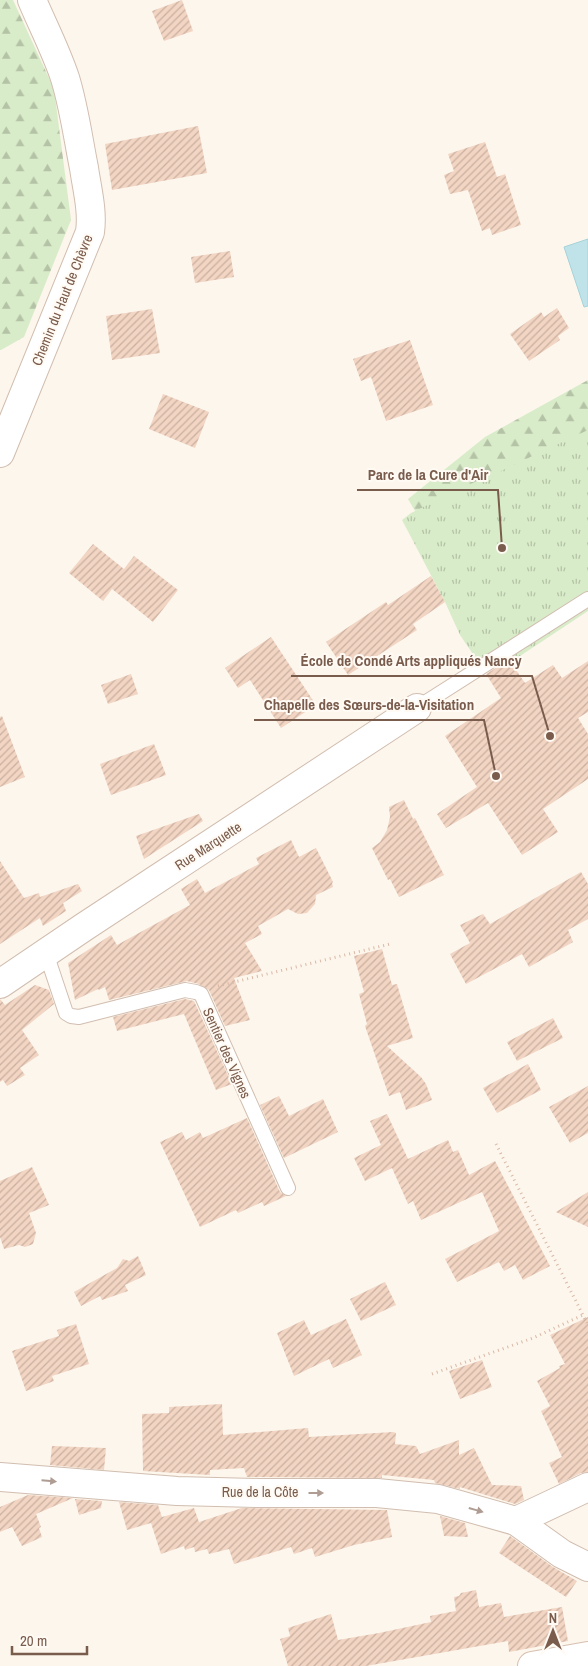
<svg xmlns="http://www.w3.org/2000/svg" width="588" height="1666" font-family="'Archivo Narrow',sans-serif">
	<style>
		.forest { fill: url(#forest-firs) }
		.park { fill: url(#park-tufts) }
		.water { fill: #bfe3e8; stroke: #a5d3da }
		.building { fill: url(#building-hatch) }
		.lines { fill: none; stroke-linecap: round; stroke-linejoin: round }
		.lane-casing { stroke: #d1beb0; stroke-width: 16 }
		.street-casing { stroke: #d1beb0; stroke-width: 30 }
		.secondary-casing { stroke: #d6c0b0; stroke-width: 30 }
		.path { stroke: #d9b8a5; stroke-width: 3; stroke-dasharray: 1 4; stroke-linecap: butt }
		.lane { stroke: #fff; stroke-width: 14 }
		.street { stroke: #fff; stroke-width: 28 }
		.secondary { stroke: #fff; stroke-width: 28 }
		.oneway { fill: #af9d94 }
		.labels { text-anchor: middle; stroke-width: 4; stroke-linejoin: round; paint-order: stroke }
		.street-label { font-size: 14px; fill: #7a5c4d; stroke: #fffaf3 }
		.leader { fill: none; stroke: #7a5c4d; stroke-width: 2 }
		.callout-dot { fill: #7a5c4d; stroke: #fffaf3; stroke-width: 2 }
		.callout-label { font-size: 15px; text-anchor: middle; font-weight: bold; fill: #7a5c4d; stroke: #fffaf3; stroke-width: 4; stroke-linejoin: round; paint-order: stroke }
	</style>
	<defs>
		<pattern id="forest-firs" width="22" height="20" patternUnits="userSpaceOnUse" patternTransform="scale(1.25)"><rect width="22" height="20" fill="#d8ecc9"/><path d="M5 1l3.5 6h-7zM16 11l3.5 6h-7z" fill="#b4c2a5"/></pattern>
		<pattern id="park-tufts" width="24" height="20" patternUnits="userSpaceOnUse" patternTransform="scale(1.25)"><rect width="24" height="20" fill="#d8ecc9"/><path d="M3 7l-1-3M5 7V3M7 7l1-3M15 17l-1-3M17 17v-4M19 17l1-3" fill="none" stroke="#b4c2a5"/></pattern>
		<pattern id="building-hatch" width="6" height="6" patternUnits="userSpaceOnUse" patternTransform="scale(1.25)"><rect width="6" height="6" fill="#f3d5c3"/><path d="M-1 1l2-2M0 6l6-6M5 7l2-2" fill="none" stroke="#cab0a1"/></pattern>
	</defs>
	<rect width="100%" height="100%" fill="#fdf6ec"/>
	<g class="forest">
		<path d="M 0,0 L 13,0 L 54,89 L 71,220 L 24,337 L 1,350 L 0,350 Z"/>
		<path d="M 588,380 L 588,517 L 444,560 L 408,499 L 485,437 Z"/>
	</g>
	<path class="park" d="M 588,430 L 588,611 L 511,662 L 508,657 L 485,672 L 460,635 L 445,602 L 402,520 L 411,513 L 487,476 L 488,477 Z"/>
	<path class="water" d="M 588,239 L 588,306 L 584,307 L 564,247 Z"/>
	<g class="building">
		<path d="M 182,0 L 193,31 L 164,41 L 152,11 Z"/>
		<path d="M 198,126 L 207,173 L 112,190 L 105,144 Z"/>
		<path d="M 485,142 L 497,177 L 505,174 L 521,225 L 492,235 L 490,228 L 482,231 L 468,190 L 450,194 L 444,175 L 454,171 L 448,154 Z"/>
		<path d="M 230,251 L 234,277 L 195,283 L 191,257 Z"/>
		<path d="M 557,308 L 569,328 L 558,336 L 560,340 L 529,361 L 510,334 L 541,312 L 544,317 Z"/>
		<path d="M 152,309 L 160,353 L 112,360 L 106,316 Z"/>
		<path d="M 410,340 L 433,405 L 386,421 L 371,377 L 361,381 L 353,359 Z"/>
		<path d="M 163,394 L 209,412 L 195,448 L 149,429 Z"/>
		<path d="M 93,544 L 124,569 L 134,556 L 178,590 L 153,622 L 112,589 L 103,601 L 69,573 Z"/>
		<path d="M 431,576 L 445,602 L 413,624 L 417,630 L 348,675 L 326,642 L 386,602 L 388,605 Z"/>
		<path d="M 271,637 L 316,705 L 281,728 L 250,680 L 238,688 L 225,668 Z"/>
		<path d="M 509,660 L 525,683 L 553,665 L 562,678 L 588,661 L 588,712 L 578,718 L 588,734 L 588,779 L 543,809 L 558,832 L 522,855 L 488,803 L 446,828 L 437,814 L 477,787 L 445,736 L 501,698 L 486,674 Z"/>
		<path d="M 131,674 L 138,694 L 108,704 L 101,685 Z"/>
		<path d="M 2,716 L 25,777 L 0,787 L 0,717 Z"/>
		<path d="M 154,744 L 166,775 L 111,795 L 100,764 Z"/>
		<path d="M 404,800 L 413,819 L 415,818 L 444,875 L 399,897 L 390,879 L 388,880 L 372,848 L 380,842 L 387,830 L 390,817 L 389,807 Z"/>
		<path d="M 199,814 L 203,821 L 144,859 L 136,836 Z"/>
		<path d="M 291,840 L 299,857 L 316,848 L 333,882 L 332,883 L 333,887 L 316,895 L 315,904 L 307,913 L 298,914 L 288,909 L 258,926 L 262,934 L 245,943 L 262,971 L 234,978 L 250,1020 L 225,1026 L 209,990 L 199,984 L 187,981 L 109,1000 L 105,987 L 99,990 L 98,989 L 75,1000 L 68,963 L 111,935 L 117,945 L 190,905 L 181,889 L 197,879 L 205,893 L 259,864 L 256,858 Z"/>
		<path d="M 0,861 L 24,898 L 39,893 L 40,897 L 78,884 L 82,891 L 63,903 L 66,911 L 43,926 L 40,918 L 0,944 Z"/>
		<path d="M 581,872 L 588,884 L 588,919 L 568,930 L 573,942 L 529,967 L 522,954 L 466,984 L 450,954 L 470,943 L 460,925 L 483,914 L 490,924 Z"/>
		<path d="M 382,949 L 392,985 L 397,984 L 413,1038 L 387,1046 L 421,1077 L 426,1084 L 432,1100 L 406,1110 L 400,1092 L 389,1096 L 365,1026 L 367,1024 L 359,994 L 364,992 L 354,956 Z"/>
		<path d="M 35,985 L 49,990 L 54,1004 L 22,1030 L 39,1055 L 20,1068 L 25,1075 L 7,1086 L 3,1080 L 0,1082 L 0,999 L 5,1005 Z"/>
		<path d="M 185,999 L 194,1001 L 232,1084 L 216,1090 L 184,1014 L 117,1031 L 113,1017 Z"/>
		<path d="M 553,1018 L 563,1038 L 517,1061 L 507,1042 Z"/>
		<path d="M 528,1064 L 541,1090 L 497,1113 L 483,1088 Z"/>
		<path d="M 588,1086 L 588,1133 L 570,1143 L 549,1107 Z"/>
		<path d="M 279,1096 L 289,1116 L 323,1099 L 338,1132 L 284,1158 L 260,1105 Z"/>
		<path d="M 387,1114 L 408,1159 L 448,1140 L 453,1152 L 458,1150 L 469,1175 L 495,1161 L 550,1266 L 523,1280 L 515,1265 L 504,1271 L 499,1262 L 457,1282 L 445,1259 L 499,1231 L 482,1192 L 421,1220 L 413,1201 L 408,1204 L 392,1168 L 365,1181 L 354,1158 L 381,1145 L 370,1121 Z"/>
		<path d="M 247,1118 L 280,1192 L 286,1196 L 264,1206 L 262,1202 L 238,1213 L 236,1210 L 200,1227 L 160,1142 L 182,1132 L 186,1140 L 200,1132 L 203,1138 Z"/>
		<path d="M 32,1167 L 49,1205 L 29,1213 L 36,1233 L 33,1244 L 25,1247 L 19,1245 L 4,1249 L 0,1237 L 0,1181 Z"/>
		<path d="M 588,1192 L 588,1227 L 556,1212 Z"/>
		<path d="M 138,1256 L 146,1275 L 125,1285 L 128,1291 L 102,1300 L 100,1296 L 81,1306 L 74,1292 L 117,1268 L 123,1259 L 129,1261 Z"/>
		<path d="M 385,1282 L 396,1305 L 361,1321 L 350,1299 Z"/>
		<path d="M 588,1317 L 588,1472 L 581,1473 L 559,1484 L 549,1463 L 562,1457 L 541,1411 L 550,1406 L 537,1381 L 560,1368 L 559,1366 L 565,1364 L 550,1335 Z"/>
		<path d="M 346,1319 L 362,1355 L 333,1368 L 329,1359 L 294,1376 L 277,1333 L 304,1320 L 311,1335 Z"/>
		<path d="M 76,1324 L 89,1364 L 52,1376 L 54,1381 L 26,1391 L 12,1351 L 59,1336 L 57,1330 Z"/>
		<path d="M 482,1360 L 492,1387 L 460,1399 L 449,1371 Z"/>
		<path d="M 222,1404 L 223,1435 L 308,1428 L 309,1437 L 393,1432 L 396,1433 L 395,1444 L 416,1446 L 420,1454 L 459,1440 L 459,1455 L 474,1448 L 492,1485 L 521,1486 L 524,1500 L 515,1504 L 460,1487 L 460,1489 L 435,1483 L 434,1480 L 382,1475 L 382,1478 L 259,1477 L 247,1477 L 244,1468 L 210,1470 L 210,1475 L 143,1471 L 142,1414 L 169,1413 L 169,1407 Z"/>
		<path d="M 52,1446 L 106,1448 L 104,1470 L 50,1465 Z"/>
		<path d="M 28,1495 L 73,1498 L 36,1514 L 41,1527 L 39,1528 L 42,1537 L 22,1546 L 12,1527 L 0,1532 L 0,1507 Z"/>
		<path d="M 75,1499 L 102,1501 L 101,1508 L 79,1515 Z"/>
		<path d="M 119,1502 L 158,1505 L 162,1517 L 194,1508 L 199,1522 L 242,1508 L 387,1510 L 392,1537 L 354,1545 L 315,1557 L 312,1548 L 294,1554 L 291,1547 L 234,1564 L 229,1549 L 209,1554 L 207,1549 L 195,1552 L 194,1547 L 185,1550 L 184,1546 L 161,1554 L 151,1523 L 127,1530 Z"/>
		<path d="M 440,1516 L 465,1523 L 468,1537 L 444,1536 Z"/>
		<path d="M 510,1536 L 553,1567 L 577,1581 L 566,1597 L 499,1553 Z"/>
		<path d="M 476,1590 L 479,1607 L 501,1603 L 504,1617 L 562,1607 L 568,1641 L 509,1652 L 508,1641 L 366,1666 L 288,1666 L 280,1639 L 290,1636 L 288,1628 L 331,1614 L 338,1640 L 379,1633 L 431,1622 L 430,1616 L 456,1611 L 454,1597 L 459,1596 L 461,1593 Z"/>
	</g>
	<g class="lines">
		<g class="lane-casing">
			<g id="lane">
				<path d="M 417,708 L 588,599"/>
				<path d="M 46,953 L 66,1013 L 71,1016 L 79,1017 L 185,990 L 196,992 L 201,994 L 288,1188"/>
			</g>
		</g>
		<g class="street-casing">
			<g id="street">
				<path d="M 0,453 L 90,232 C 93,211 87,189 84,168 C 78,138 74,107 65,78 C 56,51 43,26 32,0"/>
				<path d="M 0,984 L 84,927 L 417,708"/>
				<path d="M 0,1477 L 177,1491 L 259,1493 L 377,1493 L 438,1499 L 516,1521 L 562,1554 L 588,1567"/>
				<path d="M 516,1521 L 588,1487"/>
			</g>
		</g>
		<g class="secondary-casing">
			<path id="secondary" d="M 532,1666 L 588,1656"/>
		</g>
		<g class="path">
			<path d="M 218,986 L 390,944"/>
			<path d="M 496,1144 L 588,1325"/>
			<path d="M 432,1374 L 533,1338 L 583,1315"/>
		</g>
		<use href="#lane" class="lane"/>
		<use href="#street" class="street"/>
		<use href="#secondary" class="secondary"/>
	</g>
	<defs><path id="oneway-solid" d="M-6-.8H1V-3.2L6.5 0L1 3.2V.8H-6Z" transform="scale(1.25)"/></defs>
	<g class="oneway">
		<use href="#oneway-solid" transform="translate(49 1481) rotate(5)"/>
		<use href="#oneway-solid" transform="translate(316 1493)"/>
		<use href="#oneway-solid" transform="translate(476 1510) rotate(16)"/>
	</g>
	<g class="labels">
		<g class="street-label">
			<text transform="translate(62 300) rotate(-68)" y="5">Chemin du Haut de Chèvre</text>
			<text transform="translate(208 846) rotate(-33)" y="5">Rue Marquette</text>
			<text transform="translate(227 1053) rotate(66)" y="5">Sentier des Vignes</text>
			<text x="260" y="1497">Rue de la Côte</text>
		</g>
	</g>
	<path class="leader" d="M502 548L498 490H357M550 736L532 676H291M496 776L484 720H254"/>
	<g class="callout-dot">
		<circle cx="502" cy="548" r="5"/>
		<circle cx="550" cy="736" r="5"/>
		<circle cx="496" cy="776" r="5"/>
	</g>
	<g class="callout-label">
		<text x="428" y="480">Parc de la Cure d'Air</text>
		<text x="411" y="666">École de Condé Arts appliqués Nancy</text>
		<text x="369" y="710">Chapelle des Sœurs-de-la-Visitation</text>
	</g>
	<g transform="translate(553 1631)" stroke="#fffaf3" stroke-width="4" paint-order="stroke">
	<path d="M0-4L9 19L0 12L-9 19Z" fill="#7a5c4d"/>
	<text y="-8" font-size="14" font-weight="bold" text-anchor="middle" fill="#7a5c4d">N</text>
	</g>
	<path d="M12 1646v8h75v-8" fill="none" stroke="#7a5c4d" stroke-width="2.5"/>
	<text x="20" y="1646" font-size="15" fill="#7a5c4d" stroke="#fffaf3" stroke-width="4" paint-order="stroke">20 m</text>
</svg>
